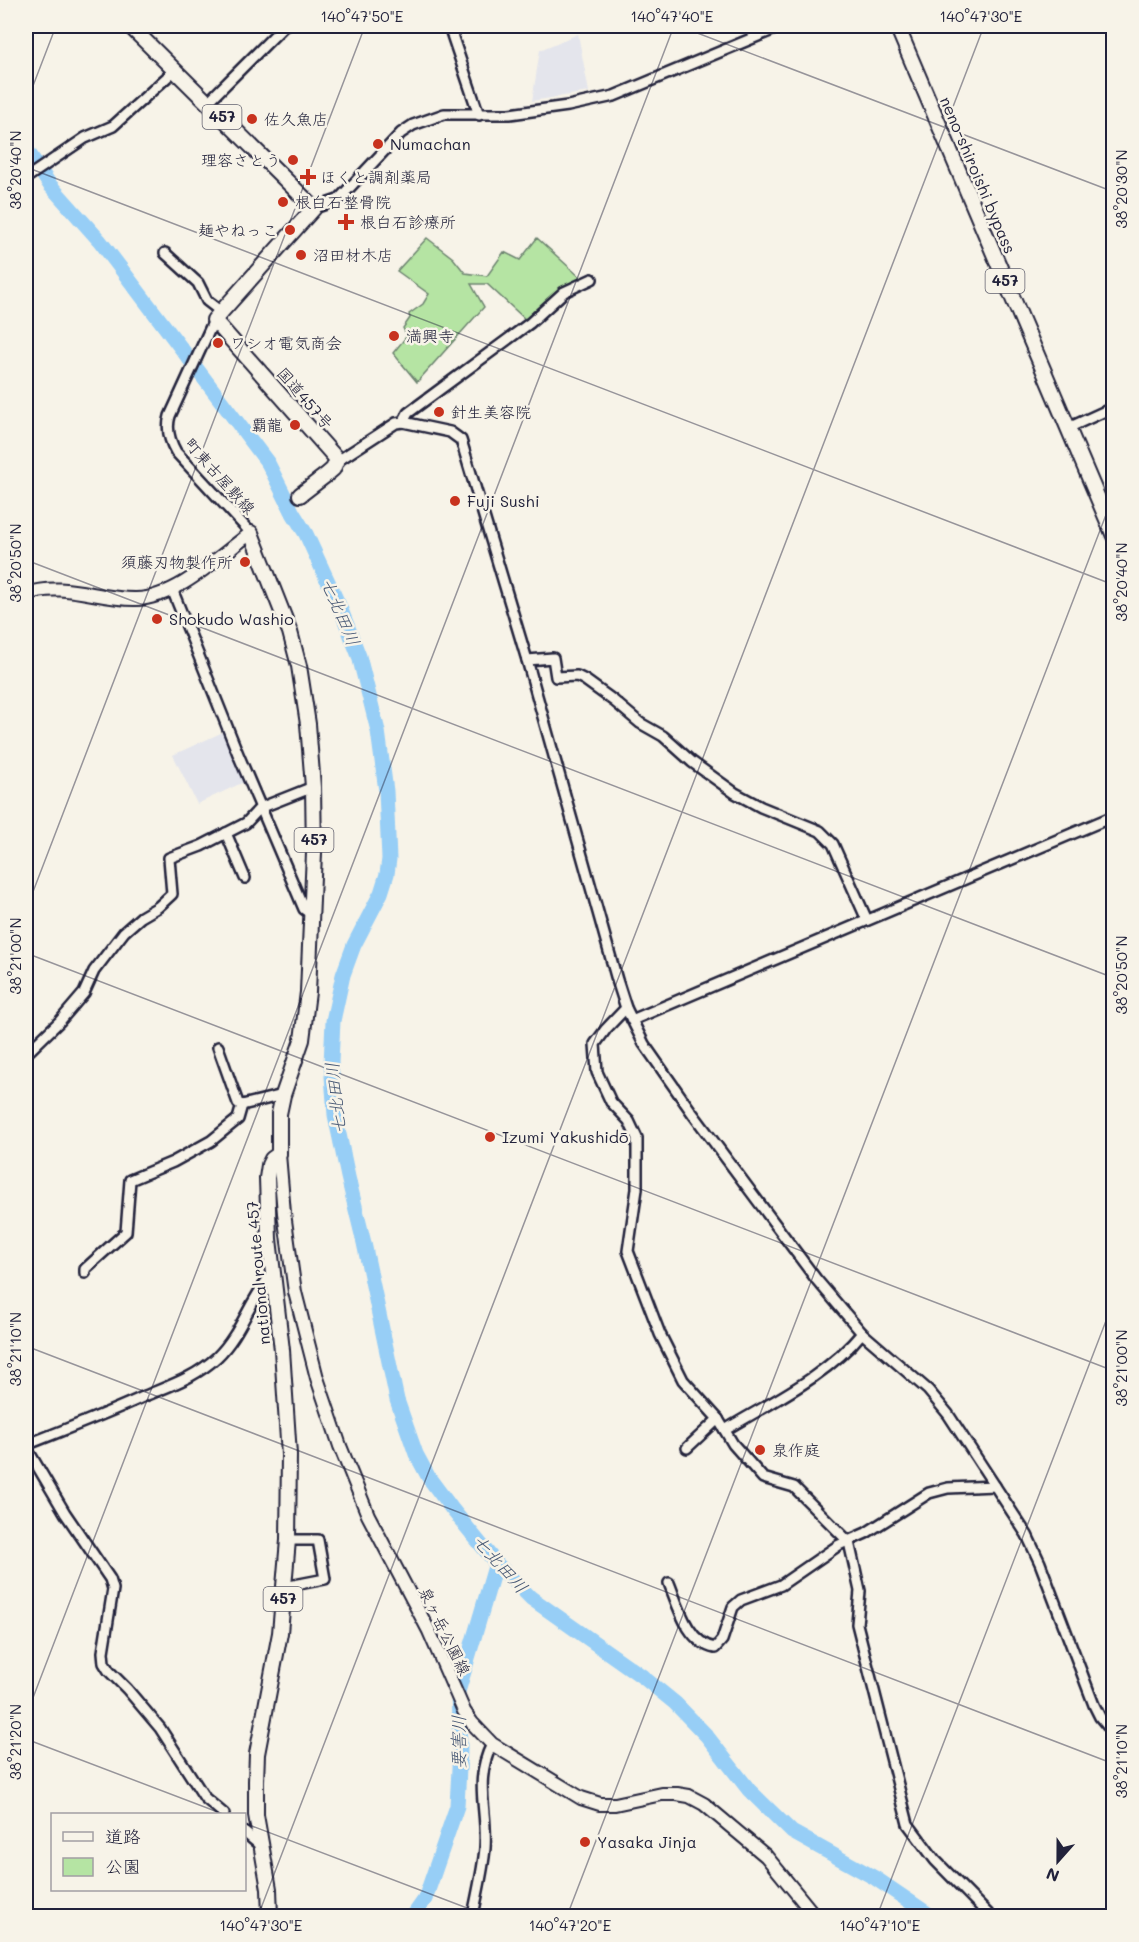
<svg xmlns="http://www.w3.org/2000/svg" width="1139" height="1942" font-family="Mali,'Klee One',sans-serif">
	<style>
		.built { fill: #e4e5ec }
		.green { fill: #b5e4a3; stroke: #6c836f; stroke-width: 1.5 }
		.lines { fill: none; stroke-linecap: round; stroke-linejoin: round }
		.river { stroke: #97cef6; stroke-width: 15 }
		.minor-casing { stroke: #22223b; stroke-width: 14 }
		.major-casing { stroke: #22223b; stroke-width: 16 }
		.highway-casing { stroke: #22223b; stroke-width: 18 }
		.minor { stroke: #f7f3e8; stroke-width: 9 }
		.major { stroke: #f7f3e8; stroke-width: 12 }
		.highway { stroke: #f7f3e8; stroke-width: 14 }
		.ticks { fill: none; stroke: #22223b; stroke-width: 1.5; stroke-opacity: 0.45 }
		.poi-dot { fill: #c8321e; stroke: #f7f3e8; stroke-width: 2 }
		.labels { text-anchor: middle; stroke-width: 5; stroke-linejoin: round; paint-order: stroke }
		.shield { fill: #f7f3e8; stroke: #62616f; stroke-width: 1.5 }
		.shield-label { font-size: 15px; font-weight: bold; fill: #22223b }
		.poi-label { font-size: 16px; fill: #22223b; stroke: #f7f3e8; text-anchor: start }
		.street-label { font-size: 16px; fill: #22223b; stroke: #f7f3e8 }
		.water-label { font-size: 18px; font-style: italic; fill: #455673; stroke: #f7f3e8 }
		.neatline { fill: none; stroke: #22223b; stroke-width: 2 }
		.ticks-label { font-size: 15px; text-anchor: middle; fill: #22223b }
	</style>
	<rect width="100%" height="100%" fill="#f7f3e8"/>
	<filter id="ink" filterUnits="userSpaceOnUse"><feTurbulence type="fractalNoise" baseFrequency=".0167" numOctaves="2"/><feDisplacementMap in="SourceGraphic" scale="12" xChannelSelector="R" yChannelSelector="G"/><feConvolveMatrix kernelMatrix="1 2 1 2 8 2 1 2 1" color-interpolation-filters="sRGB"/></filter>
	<g filter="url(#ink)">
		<g class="built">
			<path d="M 578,34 L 589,92 L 532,101 L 540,50 Z"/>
			<path d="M 223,732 L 246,781 L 197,804 L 173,755 Z"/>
		</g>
		<path class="green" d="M 427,238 L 453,258 L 465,273 L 487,276 L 504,252 L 520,260 L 537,238 L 581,278 L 558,291 L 526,320 L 487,284 L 471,284 L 484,307 L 417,382 L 393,353 L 407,336 L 403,328 L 410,318 L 409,314 L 423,304 L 429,294 L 397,271 Z"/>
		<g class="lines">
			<g class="river">
				<path d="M 26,149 L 50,185 L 100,241 L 268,463 L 293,513 L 306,534 L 341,610 L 359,656 L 378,731 L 386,791 L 389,859 L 387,874 L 381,893 L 354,945 L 343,975 L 333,1021 L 331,1063 L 335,1115 L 348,1177 L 364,1243 L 397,1400 L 416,1454 L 429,1478 L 452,1509 L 496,1563 L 531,1598 L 643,1677 L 675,1703 L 706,1735 L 749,1790 L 792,1832 L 875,1878 L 931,1916"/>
				<path d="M 413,1916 L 425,1899 L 457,1806 L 460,1750 L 458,1692 L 496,1563"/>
			</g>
			<g class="minor-casing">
				<g id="minor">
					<path d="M 449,26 L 479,115"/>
					<path d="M 207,103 L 284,26"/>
					<path d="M 26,178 L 85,138 L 113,126 L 175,70"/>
					<path d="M 314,208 L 338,200 L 401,133 L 413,125 L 444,114 L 510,114 L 568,106 L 614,96 L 782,26"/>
					<path d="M 165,253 L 198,283 L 207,301 L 220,311"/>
					<path d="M 214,320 L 170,416 C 166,429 169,440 176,452 L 251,533"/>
					<path d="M 403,422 L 408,413 L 530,323 L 564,292 L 592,279"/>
					<path d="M 1068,428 L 1114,407"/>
					<path d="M 336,462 L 396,423 L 403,422 L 450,432 L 461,440 L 527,660 L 617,980 L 626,1008 L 644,1044 L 693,1114 L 816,1279 L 862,1333 L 928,1390 L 948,1414 L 1027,1535 L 1040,1563 L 1094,1705 L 1100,1717 L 1114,1734"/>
					<path d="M 172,589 L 238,754 L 304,909 L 311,914"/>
					<path d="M 527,660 L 553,658 L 556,677 L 577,676 L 585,680 L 614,701 L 640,723 L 663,736 L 692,762 L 735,793 L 761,807 L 820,831 L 833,844 L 867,920"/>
					<path d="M 226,833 L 245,878"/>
					<path d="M 626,1008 L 606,1029 L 595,1044 L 597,1072 L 611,1102 L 629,1121 L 637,1138 L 637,1189 L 628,1251 L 660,1334 L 683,1380 L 718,1419 L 733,1444 L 763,1478 L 794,1487 L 849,1542 L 860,1591 L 857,1624 L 908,1824 L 935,1860 L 990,1916"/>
					<path d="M 632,1020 L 1114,816"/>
					<path d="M 218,1047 L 238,1103 L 242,1105 L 283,1095"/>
					<path d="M 26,1054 L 60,1021 L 84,993 L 94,971 L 124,932 L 141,917 L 158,907 L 172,894 L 169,858 L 201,846 L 246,823 L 260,808 L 313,787"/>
					<path d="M 85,1273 L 85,1269 L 126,1232 L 130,1180 L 173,1162 L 211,1141 L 238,1119 L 242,1105"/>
					<path d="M 725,1430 C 773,1401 827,1376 862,1333"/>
					<path d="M 26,1445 C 66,1429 106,1414 145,1396 C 171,1385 196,1377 217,1357 C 242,1333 250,1298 273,1273"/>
					<path d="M 26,1447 L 65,1513 L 110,1579 L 113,1589 L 103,1652 L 104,1663 L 109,1671 L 127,1689 L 160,1728 L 205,1798 L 224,1814"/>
					<path d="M 687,1448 L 718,1419"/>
					<path d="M 669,1583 C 678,1605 687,1643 715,1648 L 722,1640 L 733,1607 L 741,1600 L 781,1585 L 839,1545 L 866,1533 L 929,1493 L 948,1488 L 995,1486"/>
					<path d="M 284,1587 L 325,1579 L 318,1540 L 288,1540"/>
					<path d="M 244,1832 L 261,1846"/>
					<path d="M 473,1916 C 477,1894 483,1871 485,1848 C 488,1809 473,1782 492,1744"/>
				</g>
			</g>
			<g class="major-casing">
				<g id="major">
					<path d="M 26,594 C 64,581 98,600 136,599 C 177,598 219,556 251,533"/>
					<path d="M 279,1154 L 284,1213 L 295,1292 L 317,1378 L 340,1446 L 368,1515 L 429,1631 L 464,1711 L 472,1723 L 492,1744 L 581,1798 L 600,1804 L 615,1804 L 662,1794 L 677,1794 L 689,1796 L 704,1804 L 766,1856 L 815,1916"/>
				</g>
			</g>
			<g class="highway-casing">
				<g id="highway">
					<path d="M 130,26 L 314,208 L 214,320 L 335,457 L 336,462 L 333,469 L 326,475 L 300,495"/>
					<path d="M 897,26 L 1114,536"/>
					<path d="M 251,533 L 290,632 L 299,666 L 308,724 L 313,787 L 314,853 L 308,992 L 302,1040 L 283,1095 L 279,1114 L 279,1154 L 272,1159 L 269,1165 L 267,1178 L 269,1239 L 282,1350 L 289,1455 L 288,1540 L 280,1633 L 257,1754 L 256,1781 L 256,1815 L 269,1889 L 270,1916"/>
				</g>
			</g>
			<use href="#minor" class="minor"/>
			<use href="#major" class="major"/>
			<use href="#highway" class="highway"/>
		</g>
	</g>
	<path class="ticks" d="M 679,26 L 1114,192M 26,104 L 56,26M 26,167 L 1114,585M 26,560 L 1114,978M 26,910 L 365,26M 26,953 L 1114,1371M 26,1346 L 1114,1764M 26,1716 L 674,26M 26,1739 L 223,1814M 244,1823 L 488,1916M 258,1916 L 984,26M 567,1916 L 1114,494M 877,1916 L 1114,1300"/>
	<g class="poi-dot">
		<circle cx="252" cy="119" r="6"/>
		<circle cx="378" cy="144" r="6"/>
		<circle cx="293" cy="160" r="6"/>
		<path d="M305 168h6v6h6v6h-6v6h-6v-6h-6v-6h6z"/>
		<circle cx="283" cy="202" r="6"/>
		<path d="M343 213h6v6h6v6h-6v6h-6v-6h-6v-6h6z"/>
		<circle cx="290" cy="230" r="6"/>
		<circle cx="301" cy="255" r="6"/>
		<circle cx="394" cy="336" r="6"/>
		<circle cx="218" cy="343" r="6"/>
		<circle cx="439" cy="412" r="6"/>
		<circle cx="295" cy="425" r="6"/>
		<circle cx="455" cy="501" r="6"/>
		<circle cx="245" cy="562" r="6"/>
		<circle cx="157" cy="619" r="6"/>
		<circle cx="490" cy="1137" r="6"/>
		<circle cx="760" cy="1450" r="6"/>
		<circle cx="585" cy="1842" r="6"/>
	</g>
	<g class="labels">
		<g class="shield">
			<rect x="202.5" y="105" width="39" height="24" rx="4.5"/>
			<rect x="985.5" y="269" width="39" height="24" rx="4.5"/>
			<rect x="294.5" y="828" width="39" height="24" rx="4.5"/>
			<rect x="263.5" y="1587" width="39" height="24" rx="4.5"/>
		</g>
		<g class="shield-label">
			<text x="222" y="122">457</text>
			<text x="1005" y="286">457</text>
			<text x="314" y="845">457</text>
			<text x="283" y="1604">457</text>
		</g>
		<g class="poi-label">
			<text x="264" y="125">佐久魚店</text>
			<text x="390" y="150">Numachan</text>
			<text x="281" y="166" text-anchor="end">理容さとう</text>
			<text x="320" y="183">ほくと調剤薬局</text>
			<text x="295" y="208">根白石整骨院</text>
			<text x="360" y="228">根白石診療所</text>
			<text x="278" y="236" text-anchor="end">麺やねっこ</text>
			<text x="313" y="261">沼田材木店</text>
			<text x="406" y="342">満興寺</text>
			<text x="230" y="349">ワシオ電気商会</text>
			<text x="451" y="418">針生美容院</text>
			<text x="283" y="431" text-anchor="end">覇龍</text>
			<text x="467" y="507">Fuji Sushi</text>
			<text x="233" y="568" text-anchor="end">須藤刃物製作所</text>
			<text x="169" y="625">Shokudo Washio</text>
			<text x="502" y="1143">Izumi Yakushidō</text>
			<text x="772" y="1456">泉作庭</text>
			<text x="597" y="1848">Yasaka Jinja</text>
		</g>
		<g class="street-label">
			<text transform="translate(978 175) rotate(67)" y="6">neno-shiroishi bypass</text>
			<text transform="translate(305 398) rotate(49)" y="6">国道457号</text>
			<text transform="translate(220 476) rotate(48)" y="6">町東古屋敷線</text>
			<text transform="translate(258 1273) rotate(-95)" y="6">national route 457</text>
			<text transform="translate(445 1631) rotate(64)" y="6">泉ヶ岳公園線</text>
		</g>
		<g class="water-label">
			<text transform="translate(340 612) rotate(67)" y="6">七北田川</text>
			<text transform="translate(336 1098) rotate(-96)" y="6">七北田川</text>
			<text transform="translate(500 1564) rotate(48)" y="6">七北田川</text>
			<text transform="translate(459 1742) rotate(-90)" y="6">要害川</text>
		</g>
	</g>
	<rect width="1139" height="1942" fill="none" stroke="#f7f3e8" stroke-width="66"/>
	<rect x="51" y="1813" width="195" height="78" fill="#f7f3e8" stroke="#a29fa3" stroke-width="1.5"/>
	<rect x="63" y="1832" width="30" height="9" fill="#f7f3e8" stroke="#a29fa3" stroke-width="1.5"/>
	<text x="105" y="1843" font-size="18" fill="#22223b">道路</text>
	<rect x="63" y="1858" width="30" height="18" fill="#b5e4a3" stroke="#a29fa3" stroke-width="1.5"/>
	<text x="105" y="1873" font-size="18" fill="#22223b">公園</text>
	<g transform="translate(1058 1861) rotate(201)" stroke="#f7f3e8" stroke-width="4.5" paint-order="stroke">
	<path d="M0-4.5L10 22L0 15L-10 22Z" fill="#22223b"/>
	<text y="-9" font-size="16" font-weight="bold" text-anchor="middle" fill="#22223b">N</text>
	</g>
	<rect x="33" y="33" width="1073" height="1876" class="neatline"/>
	<g class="ticks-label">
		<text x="362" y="22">140°47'50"E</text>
		<text x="672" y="22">140°47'40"E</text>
		<text x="981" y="22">140°47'30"E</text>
		<text transform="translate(16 170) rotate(-90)" y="5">38°20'40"N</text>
		<text transform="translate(1122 189) rotate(-90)" y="5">38°20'30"N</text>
		<text transform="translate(16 563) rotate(-90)" y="5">38°20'50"N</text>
		<text transform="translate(1122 582) rotate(-90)" y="5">38°20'40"N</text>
		<text transform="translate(16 956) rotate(-90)" y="5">38°21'00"N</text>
		<text transform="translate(1122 975) rotate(-90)" y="5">38°20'50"N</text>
		<text transform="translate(16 1349) rotate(-90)" y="5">38°21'10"N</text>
		<text transform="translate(1122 1368) rotate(-90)" y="5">38°21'00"N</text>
		<text transform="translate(16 1742) rotate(-90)" y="5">38°21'20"N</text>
		<text transform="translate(1122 1761) rotate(-90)" y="5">38°21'10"N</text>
		<text x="261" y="1931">140°47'30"E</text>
		<text x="570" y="1931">140°47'20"E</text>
		<text x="880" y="1931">140°47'10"E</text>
	</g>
</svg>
